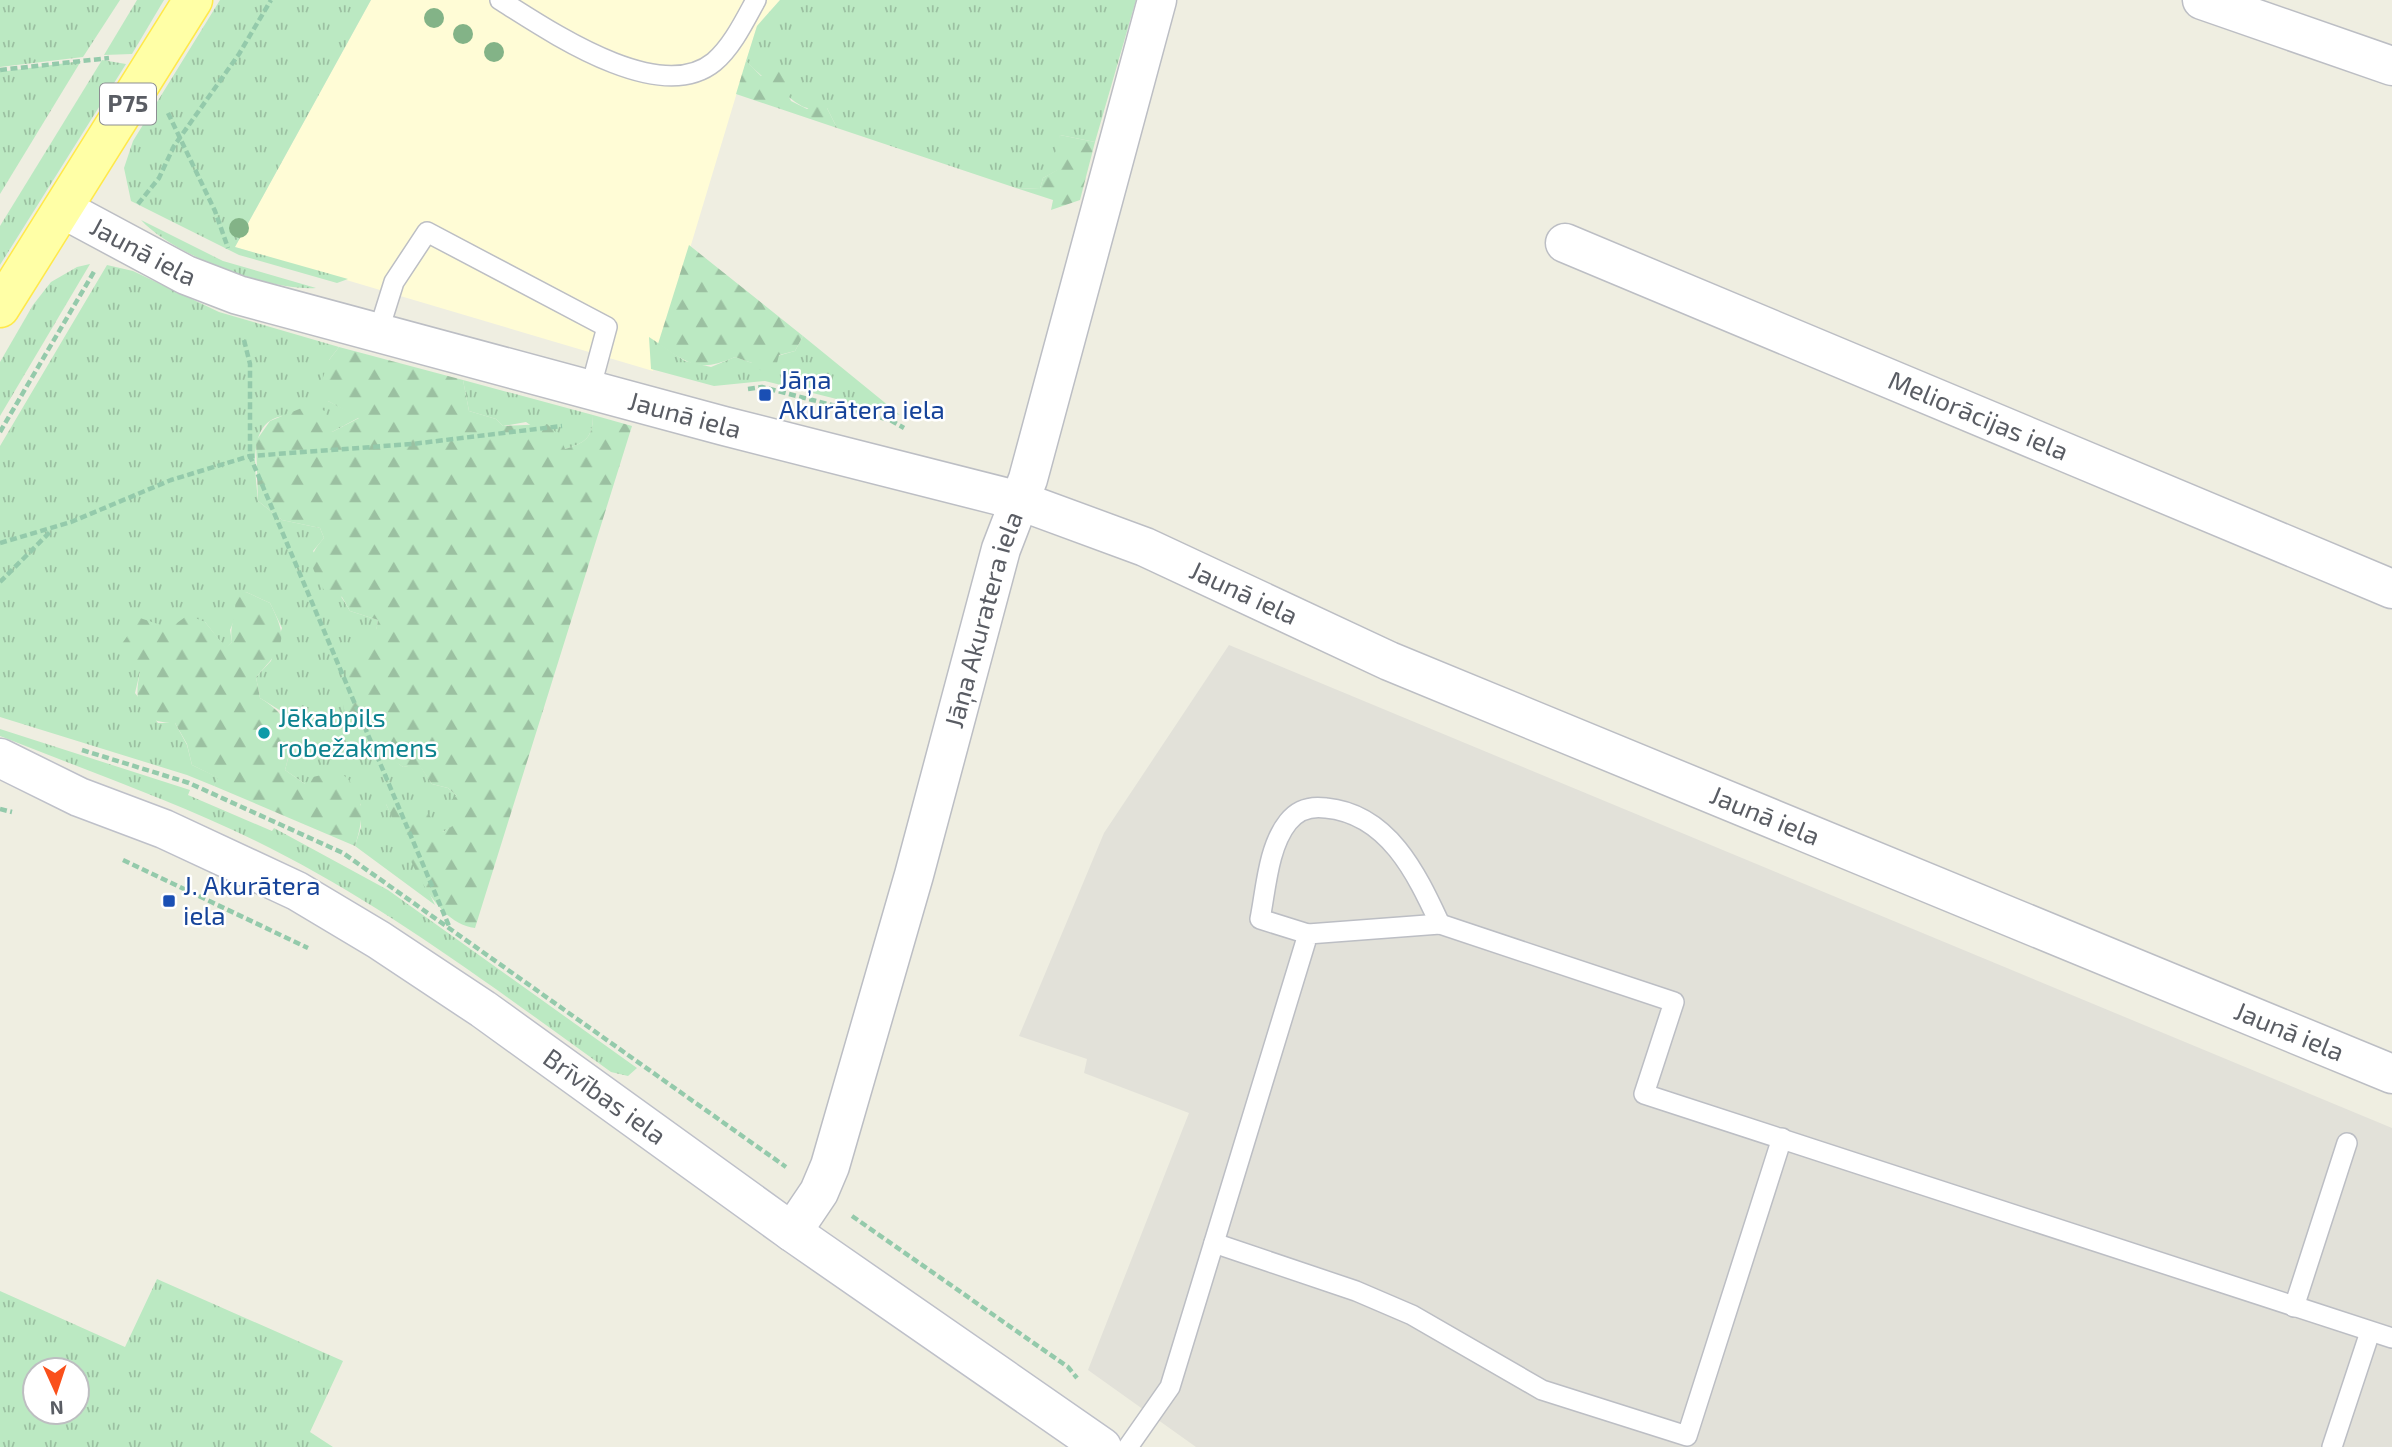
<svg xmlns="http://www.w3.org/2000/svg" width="2392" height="1447" font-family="'Exo 2',sans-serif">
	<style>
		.commercial { fill: #fffcd6 }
		.industrial { fill: #e2e1d9 }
		.grass { fill: url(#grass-tufts); fill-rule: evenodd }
		.forest { fill: url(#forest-firs) }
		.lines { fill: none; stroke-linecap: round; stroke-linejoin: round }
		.service-casing { stroke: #bcbec4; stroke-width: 22 }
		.minor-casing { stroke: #bcbec4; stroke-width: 41 }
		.secondary-casing { stroke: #bec0c9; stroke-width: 41 }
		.primary-casing { stroke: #ffe94a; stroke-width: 41 }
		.path { stroke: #94caab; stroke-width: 4.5; stroke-dasharray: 7 3.5; stroke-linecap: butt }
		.service { stroke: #fff; stroke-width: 19 }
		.minor { stroke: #fff; stroke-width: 38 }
		.secondary { stroke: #fff; stroke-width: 38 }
		.primary { stroke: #ffffa6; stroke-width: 38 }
		.tree { fill: #83b387 }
		.transit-dot { fill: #1a4fb4; stroke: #fff; stroke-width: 2.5 }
		.culture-dot { fill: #0f9aa8; stroke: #fff; stroke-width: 2.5 }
		.labels { text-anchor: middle; stroke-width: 5; stroke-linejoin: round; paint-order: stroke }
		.shield { fill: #fff; stroke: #8c8e92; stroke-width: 2 }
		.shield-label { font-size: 24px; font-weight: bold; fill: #5a5d64 }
		.street-label { font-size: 26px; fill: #5a5d64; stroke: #fff }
		.transit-label { font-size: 26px; fill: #164399; stroke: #fff; text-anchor: start }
		.culture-label { font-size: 26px; fill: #0d838f; stroke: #fff; text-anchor: start }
	</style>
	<defs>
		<pattern id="grass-tufts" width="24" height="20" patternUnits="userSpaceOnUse" patternTransform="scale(1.75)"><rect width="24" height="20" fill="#bbe9c2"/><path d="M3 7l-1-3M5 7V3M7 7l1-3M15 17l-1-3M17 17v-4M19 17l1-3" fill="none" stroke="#9bc0a1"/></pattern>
		<pattern id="forest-firs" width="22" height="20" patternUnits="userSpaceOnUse" patternTransform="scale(1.75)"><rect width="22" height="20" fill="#bbe9c2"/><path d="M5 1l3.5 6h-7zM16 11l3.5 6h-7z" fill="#9bc0a1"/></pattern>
	</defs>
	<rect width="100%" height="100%" fill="#efeee1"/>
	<path class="commercial" d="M 371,0 L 780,0 L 757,26 L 653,371 L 235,247 Z"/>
	<path class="industrial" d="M 1229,645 L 2392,1128 L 2392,1447 L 1196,1447 L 1088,1370 L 1189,1113 L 1084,1073 L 1087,1059 L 1019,1036 L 1104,833 Z"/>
	<g class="grass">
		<path d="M 0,0 L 120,0 L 83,57 L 0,67 Z"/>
		<path d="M 137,0 L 164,0 L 132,54 L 104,55 Z"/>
		<path d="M 220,0 L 371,0 L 235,247 L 348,279 L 337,283 L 239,255 L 131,201 L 124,168 L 133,141 Z"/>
		<path d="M 780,0 L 1136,0 L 1095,142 L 1060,135 L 1058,170 L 1043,178 L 1040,189 L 1016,188 L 837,128 L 827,108 C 820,108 811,110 804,107 C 796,104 752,69 746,61 L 757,26 Z"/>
		<path d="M 102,60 L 126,64 L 0,265 L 0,226 Z"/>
		<path d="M 81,61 L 0,194 L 0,72 Z"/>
		<path d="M 141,220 L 223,261 L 316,288 C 268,291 173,255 141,220 Z"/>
		<path d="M 90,264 L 0,416 L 0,362 L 33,305 L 51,282 L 77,267 Z"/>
		<path d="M 107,265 L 133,271 L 219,312 L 339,347 L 329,360 L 328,401 L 360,417 L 332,432 C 319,427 298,415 285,416 C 245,419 256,475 258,501 L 282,520 L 320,528 L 324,538 L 313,551 L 350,611 L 378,620 L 375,638 L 357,654 L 382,751 L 403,767 L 419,764 L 432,784 L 448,788 L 457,796 L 455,825 L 443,832 L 386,804 L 435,905 L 355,846 L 361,827 L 361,804 L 305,784 L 285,770 L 290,752 L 281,711 L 260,698 L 256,677 L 271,661 L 282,628 L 270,603 L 246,592 L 230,630 L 232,642 L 226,649 L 205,622 L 140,672 L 135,693 L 158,723 L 175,723 L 187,745 L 192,765 L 219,778 L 214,786 L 187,775 L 0,717 L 0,446 Z"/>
		<path d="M 803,336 L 900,415 L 765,381 L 714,386 L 651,369 L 649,337 L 685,361 L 711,367 L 735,357 L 752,363 L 795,351 Z"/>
		<path d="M 463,380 L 593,415 C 593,438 585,443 565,449 L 526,422 L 503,426 L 496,419 L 469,411 Z"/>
		<path d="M 0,729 L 190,790 L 188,795 L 272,831 L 274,828 L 388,890 L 637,1068 L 628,1076 L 611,1072 C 501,993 392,910 270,848 C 183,804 90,772 0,736 Z"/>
		<path d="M 157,1279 L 343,1361 L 310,1432 L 333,1447 L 0,1447 L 0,1291 L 125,1347 ZM 35,1370 L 77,1370 L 77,1412 L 35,1412 Z"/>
	</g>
	<g class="forest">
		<path d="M 746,61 L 761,76 L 774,68 L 792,76 L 793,86 L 787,93 L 791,101 L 807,109 L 816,103 L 827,108 L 837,128 L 736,94 Z"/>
		<path d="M 1060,135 L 1095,142 L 1080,200 L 1051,210 L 1053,200 L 1016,188 L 1040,189 L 1043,178 L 1057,170 L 1054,157 Z"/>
		<path d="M 689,245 L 803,336 L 795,351 L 779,355 L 777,363 L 764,373 L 752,363 L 735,357 C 699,373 690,364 658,344 Z"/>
		<path d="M 339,347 L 463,380 L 469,411 L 496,419 L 503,426 L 547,424 L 560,436 L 565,449 C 585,443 593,438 593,415 L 632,426 L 475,928 C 428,922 404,842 386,804 L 399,798 L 424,809 L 443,832 L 454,825 L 444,805 L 457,796 L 448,788 L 432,784 L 419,765 L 403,767 C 390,758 362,744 353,733 C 337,714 344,674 356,655 C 367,638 375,643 378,620 L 350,611 L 342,597 L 324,590 C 312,567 304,560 324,538 L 320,528 L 282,520 L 258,501 L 256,441 L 270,421 L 309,405 L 325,411 L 332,432 L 359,418 L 328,401 L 320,386 L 329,360 Z"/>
		<path d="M 246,592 L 270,603 C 289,641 284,646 256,677 L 260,698 C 292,718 295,734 285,770 L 305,784 L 313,777 L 338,771 C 366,790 365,815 355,846 L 214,786 L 218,778 L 192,765 L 187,744 L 175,723 C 139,723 133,704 140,672 L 121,645 L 140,618 L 170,628 L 188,615 L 205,622 L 226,648 L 232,642 C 229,626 237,615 235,598 Z"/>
	</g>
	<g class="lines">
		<g class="service-casing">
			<g id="service">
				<path d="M 500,0 C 548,30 659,107 714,62 C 732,47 745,20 756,0"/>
				<path d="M 378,333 L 394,282 L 427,232 L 607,327 L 590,390"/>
				<path d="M 1308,934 L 1260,919 C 1266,889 1268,847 1288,822 C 1298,809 1312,806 1326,808 C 1389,814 1417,875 1440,924"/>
				<path d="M 1214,1243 L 1356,1291 L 1412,1315 L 1542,1390 L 1687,1436 L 1782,1138"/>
				<path d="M 2294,1307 L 2347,1143"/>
				<path d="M 1128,1447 L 1170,1387 L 1308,934 L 1440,924 L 1674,1002 L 1644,1094 L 2392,1338"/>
				<path d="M 2332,1447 L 2370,1332"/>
			</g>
		</g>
		<g class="minor-casing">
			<g id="minor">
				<path d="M 2202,0 L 2392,66"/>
				<path id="s1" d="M 63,209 L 186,275 L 238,295 L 724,426 L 1020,501 L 1145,547 L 1389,661 L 2392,1074"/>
				<path id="s2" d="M 1565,243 L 2392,589"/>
				<path id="s3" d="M 792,1232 L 819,1192 L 830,1166 L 914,875 L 1001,549 L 1028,479 L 1157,0"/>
			</g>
		</g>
		<g class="secondary-casing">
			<g id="secondary">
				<path id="s4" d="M 0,758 L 79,797 L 164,829 L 297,891 L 379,940 L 483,1009 L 792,1232 L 1102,1447"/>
			</g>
		</g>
		<g class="primary-casing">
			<path id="primary" d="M 0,308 L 193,0"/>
		</g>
		<g class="path">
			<path d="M 0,70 L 109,58"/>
			<path d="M 168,113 L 215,211 L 228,248"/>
			<path d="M 138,204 L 159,178 L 174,146 L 239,54 L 271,0"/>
			<path d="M 244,340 L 250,364 L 250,456 L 449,926"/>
			<path d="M 748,389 L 762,387 L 890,420 L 904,428"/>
			<path d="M 0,432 L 95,270"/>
			<path d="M 0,543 L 71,522 L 171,480 L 250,456 L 412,444 L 562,426"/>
			<path d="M 0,582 L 51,531"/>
			<path d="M 82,750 L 189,783 L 343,853 L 786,1167"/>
			<path d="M 0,809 L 12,812"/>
			<path d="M 123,860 L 308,948"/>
			<path d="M 852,1216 L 1068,1367 L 1077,1378"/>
		</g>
		<use href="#service" class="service"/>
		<use href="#minor" class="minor"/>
		<use href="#secondary" class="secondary"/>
		<use href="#primary" class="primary"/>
	</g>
	<g class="tree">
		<circle cx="434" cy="18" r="10"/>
		<circle cx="463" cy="34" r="10"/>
		<circle cx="494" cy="52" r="10"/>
		<circle cx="239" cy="228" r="10"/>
	</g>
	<g class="transit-dot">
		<rect x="758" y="388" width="14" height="14" rx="3.5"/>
		<rect x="162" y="894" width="14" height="14" rx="3.5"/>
	</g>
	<circle class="culture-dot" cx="264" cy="733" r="7"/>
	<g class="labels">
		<rect class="shield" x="100" y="83.5" width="56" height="41" rx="5"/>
		<g class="shield-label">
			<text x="128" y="112">P75</text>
		</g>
		<g class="street-label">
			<text dy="9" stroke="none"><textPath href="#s1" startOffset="91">Jaunā iela</textPath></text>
			<text dy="9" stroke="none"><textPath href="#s1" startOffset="658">Jaunā iela</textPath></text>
			<text dy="9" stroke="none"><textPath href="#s2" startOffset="448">Meliorācijas iela</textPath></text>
			<text dy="9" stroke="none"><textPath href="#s1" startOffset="1246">Jaunā iela</textPath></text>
			<text dy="9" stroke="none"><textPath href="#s3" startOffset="644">Jāņa Akuratera iela</textPath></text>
			<text dy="9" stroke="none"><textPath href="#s1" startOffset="1813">Jaunā iela</textPath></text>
			<text dy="9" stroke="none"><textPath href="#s1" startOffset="2380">Jaunā iela</textPath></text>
			<text dy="9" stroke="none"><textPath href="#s4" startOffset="696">Brīvības iela</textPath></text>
		</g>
		<g class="transit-label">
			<text x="779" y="389">Jāņa<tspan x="779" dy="30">Akurātera iela</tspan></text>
			<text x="183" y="895">J. Akurātera<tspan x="183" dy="30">iela</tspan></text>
		</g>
		<g class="culture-label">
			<text x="278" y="727">Jēkabpils<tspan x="278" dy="30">robežakmens</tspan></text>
		</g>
	</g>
	<g transform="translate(56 1391) rotate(177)"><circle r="33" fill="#ffffff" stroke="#bdbec1" stroke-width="2"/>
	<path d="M0-5L12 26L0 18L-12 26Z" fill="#fa501b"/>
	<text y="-10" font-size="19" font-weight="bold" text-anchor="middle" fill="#5a5d64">N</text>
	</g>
</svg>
